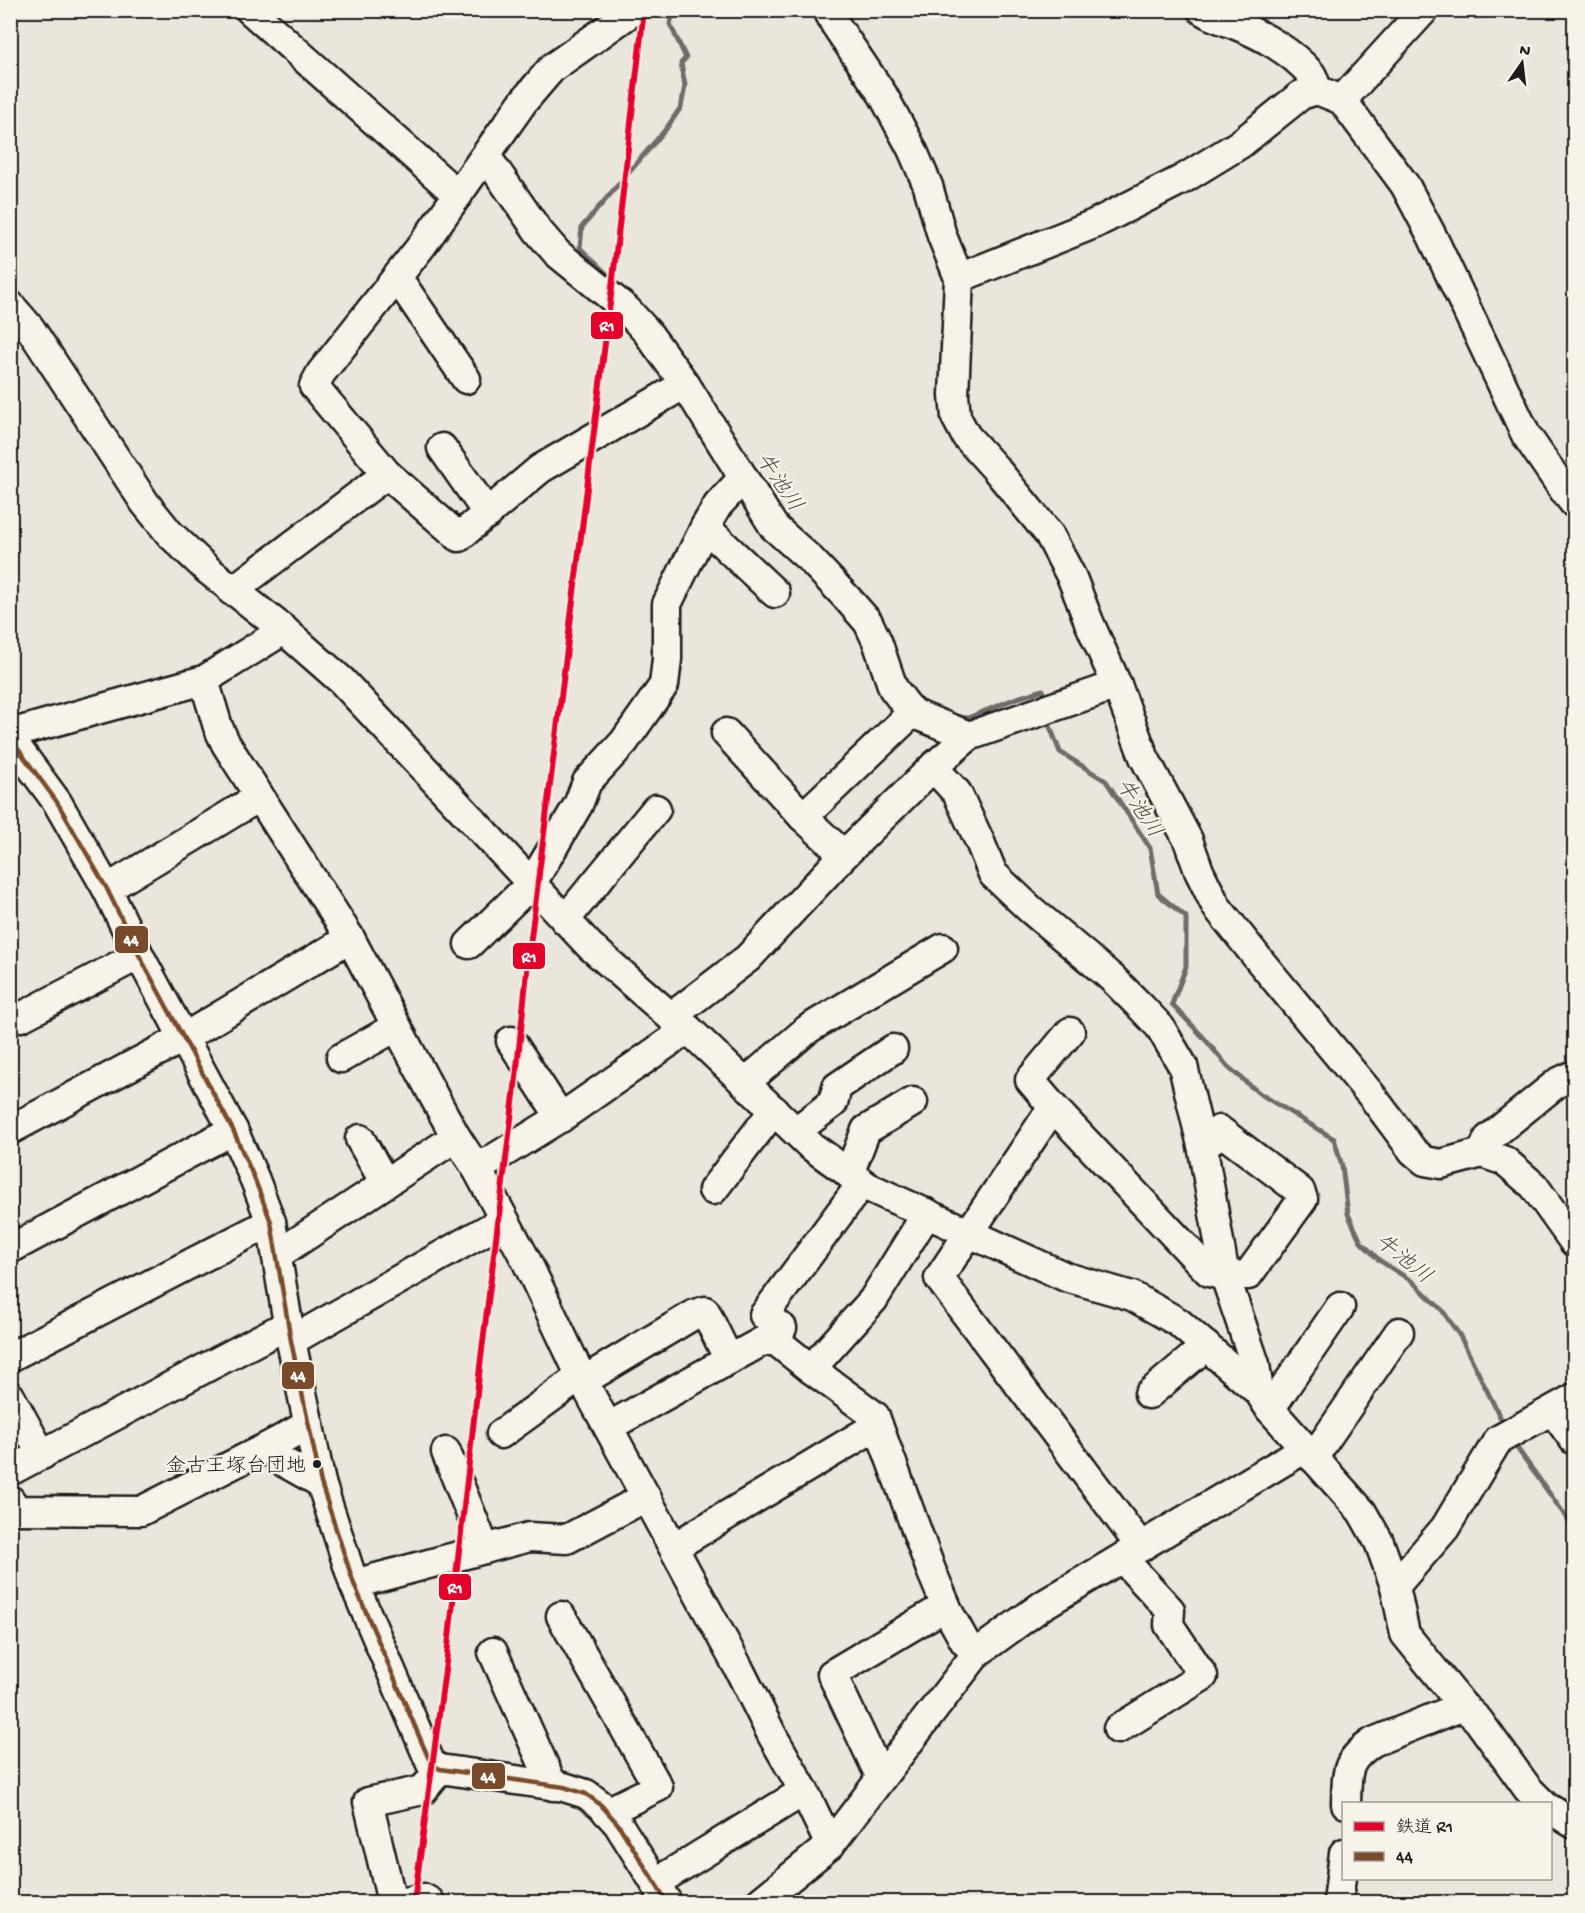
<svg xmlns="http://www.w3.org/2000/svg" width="1585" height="1913" font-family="'Gochi Hand','Klee One',sans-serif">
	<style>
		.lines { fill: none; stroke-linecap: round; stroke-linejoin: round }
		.stream { stroke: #6d6c68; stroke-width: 5 }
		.minor-casing { stroke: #1c1c1c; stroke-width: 33 }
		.minor { stroke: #f7f3e8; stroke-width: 28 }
		.bus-1-casing { stroke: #f7f3e8; stroke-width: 9 }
		.bus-1 { stroke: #7a4b2a; stroke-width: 4.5 }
		.rail-1-casing { stroke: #f7f3e8; stroke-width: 10 }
		.rail-1 { stroke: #e4002b; stroke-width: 6 }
		.bus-dot { fill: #1c1c1c; stroke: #f7f3e8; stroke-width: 2 }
		.labels { text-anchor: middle; stroke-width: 4.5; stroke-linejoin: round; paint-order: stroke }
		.bus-label { font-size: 20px; fill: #1c1c1c; stroke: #f7f3e8; text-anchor: end }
		.water-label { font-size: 22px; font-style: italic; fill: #52514e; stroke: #f7f3e8 }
		.line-badge { stroke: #f7f3e8; stroke-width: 2 }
		.badge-label { font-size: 16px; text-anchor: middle; font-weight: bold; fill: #fff }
	</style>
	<rect width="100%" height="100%" fill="#eae6dc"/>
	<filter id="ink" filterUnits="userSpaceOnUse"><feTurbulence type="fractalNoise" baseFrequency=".0167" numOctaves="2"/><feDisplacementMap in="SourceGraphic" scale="12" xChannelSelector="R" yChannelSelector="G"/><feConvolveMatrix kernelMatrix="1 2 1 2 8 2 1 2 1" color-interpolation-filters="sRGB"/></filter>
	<g filter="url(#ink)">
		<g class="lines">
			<g class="stream">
				<path d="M 619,286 L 580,248 L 582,227 L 666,129 L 681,107 L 685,86 L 681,63 L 686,58 L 670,24 L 674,10"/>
				<path d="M 957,717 L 968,718 L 1014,699 L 1043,690 L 1045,701"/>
				<path d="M 1047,719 L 1060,752 L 1106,781 L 1150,848 L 1158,894 L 1186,917 L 1186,967 L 1172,1004 L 1204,1038 L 1228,1067 L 1259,1093 L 1334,1139 L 1342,1166 L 1348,1214 L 1361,1242 L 1379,1260 L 1413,1282 L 1442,1310 L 1460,1336 L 1505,1427"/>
				<path d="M 1512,1441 L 1574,1528"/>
			</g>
			<g class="minor-casing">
				<g id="minor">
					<path d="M 250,10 L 458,195"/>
					<path d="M 634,10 L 552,68 L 523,102 L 423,244 L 321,373 L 314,386 L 387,474 L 459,537 L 540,469 L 685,384"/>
					<path d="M 828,10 L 835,24 L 883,95 L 912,149 L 928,186 L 942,236 L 959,278 L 954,395 L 956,417 L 966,436 L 995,468 L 1049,534 L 1072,578 L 1089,622 L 1117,685 L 1144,757 L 1188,840 L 1199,871 L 1216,906 L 1260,961 L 1372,1096 L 1413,1151 L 1425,1161 L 1441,1164 L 1482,1153 L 1505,1161 L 1534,1186 L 1574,1242"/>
					<path d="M 1202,10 C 1213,18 1225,20 1236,25 C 1262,35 1292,52 1310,73 C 1314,77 1315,85 1317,90"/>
					<path d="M 1342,100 L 1424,10"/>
					<path d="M 486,156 L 538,231 L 557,253 L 627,310 L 647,332 L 685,384 L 774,527 L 811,560 L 846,597 L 868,622 L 877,641 L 893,688 L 912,713 L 969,736"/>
					<path d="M 397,277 L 466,379"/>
					<path d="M 959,278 L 1094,224 L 1183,179 L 1240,144 L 1301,95 L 1317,90 L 1342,100 L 1405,185 L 1432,236 L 1526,435 L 1563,489 L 1574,503"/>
					<path d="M 10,305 L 30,328 L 145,503 L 170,534 L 208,570 L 284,630 L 342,681 L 590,946 L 671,1017 L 688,1029 L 811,1146 L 868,1187 L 1066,1277 L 1132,1296 L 1178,1322 L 1259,1392 L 1270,1409 L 1362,1512 L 1379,1542 L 1395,1586 L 1405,1634 L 1463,1706 L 1478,1720 L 1528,1789 L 1543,1804"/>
					<path d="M 442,448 L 488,514"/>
					<path d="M 705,527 L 775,593"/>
					<path d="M 232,591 L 387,474"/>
					<path d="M 204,680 L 218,727 L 226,744 L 350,938 L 432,1093 L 456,1137 L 477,1169 L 526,1260 L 583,1381 L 738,1667 L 772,1735 L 804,1791 L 830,1845"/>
					<path d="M 726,733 L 803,817 L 844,855"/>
					<path d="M 10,734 L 204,680 L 284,630"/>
					<path d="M 10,738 L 57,802 L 107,889 L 139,955 L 233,1130 L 255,1180 L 271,1222 L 291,1341 L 321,1483 L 354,1584 L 431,1764 L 440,1769 L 564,1787 L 586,1794 L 601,1805 L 618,1824 L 667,1902"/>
					<path d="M 933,767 L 957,793 L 980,842 L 993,874 L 1030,909 L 1112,978 L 1142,1008 L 1160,1027 L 1183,1066 L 1203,1150 L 1225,1276 L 1255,1364 L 1259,1392"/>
					<path d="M 803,817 L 912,713"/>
					<path d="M 107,889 L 259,797"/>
					<path d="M 565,920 L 656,809"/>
					<path d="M 469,944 L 532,883 L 578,805 L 587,782 L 624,742 L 664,685 L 667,659 L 667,604 L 705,527 L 718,505 L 743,478"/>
					<path d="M 21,1017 L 139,955"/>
					<path d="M 671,1017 L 748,958 L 844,855 L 933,767 L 969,736 L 1117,685"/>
					<path d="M 511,1041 L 561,1118"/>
					<path d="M 341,1058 L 396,1027"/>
					<path d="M 745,1083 L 808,1029 L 943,948"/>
					<path d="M 1053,1107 L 1030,1080 L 1070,1032"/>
					<path d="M 10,1130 L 185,1037 L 350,938"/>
					<path d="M 796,1131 L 833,1103 L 837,1087 L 893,1049"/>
					<path d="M 360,1139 L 385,1183"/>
					<path d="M 1482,1153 L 1488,1139 L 1557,1083 L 1574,1075"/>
					<path d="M 477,1169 L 566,1114 L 688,1029"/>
					<path d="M 849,1174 L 866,1130 L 913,1102"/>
					<path d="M 713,1190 L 774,1110"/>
					<path d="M 10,1249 L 233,1130"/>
					<path d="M 277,1255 L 456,1137"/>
					<path d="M 291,1341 L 504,1220"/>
					<path d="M 776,1341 L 782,1328 L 764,1315 L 862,1183"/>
					<path d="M 10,1357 L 271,1222"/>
					<path d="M 583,1381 L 695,1314 L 705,1311 L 729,1360"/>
					<path d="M 1149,1394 L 1206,1346"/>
					<path d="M 10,1396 L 42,1455"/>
					<path d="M 1270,1409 L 1340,1307"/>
					<path d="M 1553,1411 L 1574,1440"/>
					<path d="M 878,1425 L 875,1416 L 811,1369 L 873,1300 L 927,1213"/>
					<path d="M 608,1427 L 763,1341 L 776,1341 L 811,1369"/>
					<path d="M 501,1434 L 581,1376"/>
					<path d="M 275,1443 L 280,1460 L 321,1483"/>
					<path d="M 446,1452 L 485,1549"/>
					<path d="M 1313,1458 L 1399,1332"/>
					<path d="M 10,1471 L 289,1324"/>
					<path d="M 10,1500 L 17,1510 L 141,1511 L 275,1443 L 309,1424"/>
					<path d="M 674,1547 L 878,1425 L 931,1570 L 949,1613 L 965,1642 L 977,1653"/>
					<path d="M 1141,1547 L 939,1278 L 1053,1107 L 1209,1272 L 1225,1276 L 1248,1275 L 1303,1199 L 1300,1191 L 1219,1130 L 1203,1150"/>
					<path d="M 354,1584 L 529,1537 L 567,1539 L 646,1497"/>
					<path d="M 1395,1586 L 1445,1528 L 1498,1440 L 1574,1398"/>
					<path d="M 561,1616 L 658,1787 L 607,1812"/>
					<path d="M 493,1652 L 553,1786"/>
					<path d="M 1118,1729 L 1203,1676 L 1169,1625 L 1170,1610 L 1122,1558"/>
					<path d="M 881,1778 L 832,1674 L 946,1606"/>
					<path d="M 1346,1804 C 1347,1771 1345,1761 1373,1742 L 1463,1706"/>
					<path d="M 1550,1809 L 1574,1824"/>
					<path d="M 655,1883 L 804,1791"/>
					<path d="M 392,1902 L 368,1802 L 423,1790 L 440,1769"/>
					<path d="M 405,1902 L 423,1898 L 430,1902"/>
					<path d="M 760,1902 L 830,1845 L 977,1653 L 1043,1605 L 1304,1449"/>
					<path d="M 1338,1902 L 1344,1853"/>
				</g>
			</g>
			<use href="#minor" class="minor"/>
			<g class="bus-1-casing">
				<path id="bus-1" d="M 10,738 L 57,802 L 107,889 L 139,955 L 233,1130 L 255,1180 L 271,1222 L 291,1341 L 321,1483 L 354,1584 L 431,1764 L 440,1769 L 564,1787 L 586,1794 L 601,1805 L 618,1824 L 667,1902"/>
			</g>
			<use href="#bus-1" class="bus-1"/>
			<g class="rail-1-casing">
				<path id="rail-1" d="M 414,1902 L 447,1655 L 481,1358 L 515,1087 L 528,962 L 612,287 L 644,10"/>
			</g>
			<use href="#rail-1" class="rail-1"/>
		</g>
	</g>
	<circle class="bus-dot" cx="317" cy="1464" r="5"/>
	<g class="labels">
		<g class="bus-label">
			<text x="306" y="1471">金古王塚台団地</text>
		</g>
		<g class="water-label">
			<text transform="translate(781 481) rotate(56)" y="8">牛池川</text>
			<text transform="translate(1141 807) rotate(57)" y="8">牛池川</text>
			<text transform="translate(1405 1257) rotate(39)" y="8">牛池川</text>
		</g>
	</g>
	<g class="line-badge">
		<rect x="590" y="311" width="34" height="29" rx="6" fill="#e4002b"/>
		<rect x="114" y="925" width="35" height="29" rx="6" fill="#7a4b2a"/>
		<rect x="512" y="942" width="34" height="28" rx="6" fill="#e4002b"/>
		<rect x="281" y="1361" width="34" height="29" rx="6" fill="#7a4b2a"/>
		<rect x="438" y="1573" width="34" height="28" rx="6" fill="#e4002b"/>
		<rect x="471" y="1762" width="35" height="28" rx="6" fill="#7a4b2a"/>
	</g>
	<g class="badge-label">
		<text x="607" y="331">R1</text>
		<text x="131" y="945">44</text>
		<text x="529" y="962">R1</text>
		<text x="298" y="1381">44</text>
		<text x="455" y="1593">R1</text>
		<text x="488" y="1782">44</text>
	</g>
	<rect width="1585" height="1913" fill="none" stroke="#f7f3e8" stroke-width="36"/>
	<rect x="18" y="18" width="1549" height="1877" fill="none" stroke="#1c1c1c" stroke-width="2" filter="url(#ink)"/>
	<rect x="1342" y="1802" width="210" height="78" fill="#f7f3e8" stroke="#9f9d96" stroke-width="1.5"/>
	<rect x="1354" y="1822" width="30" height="9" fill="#e4002b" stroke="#9f9d96" stroke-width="1.5"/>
	<text x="1396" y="1832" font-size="18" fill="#1c1c1c">鉄道 R1</text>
	<rect x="1354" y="1852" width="30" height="9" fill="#7a4b2a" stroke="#9f9d96" stroke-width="1.5"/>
	<text x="1396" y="1862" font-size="18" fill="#1c1c1c">44</text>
	<g transform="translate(1522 63) rotate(14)" stroke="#f7f3e8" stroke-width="4.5" paint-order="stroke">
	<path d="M0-4.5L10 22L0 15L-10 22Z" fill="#1c1c1c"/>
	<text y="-9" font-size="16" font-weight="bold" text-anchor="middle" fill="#1c1c1c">N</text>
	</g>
</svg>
